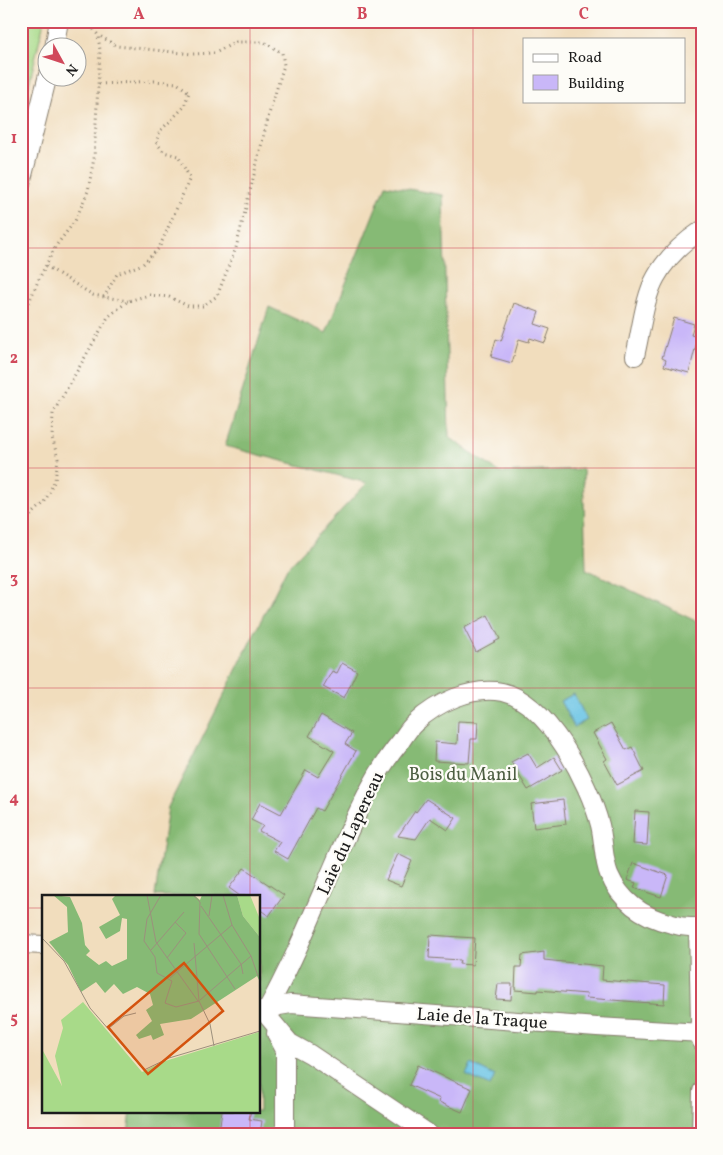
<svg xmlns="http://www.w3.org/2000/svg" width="723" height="1155" font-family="Vollkorn,serif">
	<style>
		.green { fill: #a8da89; stroke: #627b52 }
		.forest { fill: #86ba75; stroke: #516b48 }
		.water { fill: #66c2e4; stroke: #416f80 }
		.building { fill: #c9b7f8 }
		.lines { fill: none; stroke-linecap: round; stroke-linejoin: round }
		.minor-casing { stroke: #867c6c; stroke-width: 20 }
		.path { stroke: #867c6c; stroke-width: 3; stroke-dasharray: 1 4; stroke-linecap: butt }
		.minor { stroke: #fff; stroke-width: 18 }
		.grid { fill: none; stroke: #d1495b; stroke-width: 1; stroke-opacity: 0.55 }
		.labels { text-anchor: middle; stroke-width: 4.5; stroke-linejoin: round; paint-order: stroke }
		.park-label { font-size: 18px; fill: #4d5e42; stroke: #fdfcf7 }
		.street-label { font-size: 18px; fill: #1c1c1c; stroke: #fdfcf7 }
		.inset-road { fill: none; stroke: #9c907d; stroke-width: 1 }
		.view { fill: #d4530e; fill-opacity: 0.15; stroke: #d4530e; stroke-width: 2.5 }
		.inset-edge { fill: none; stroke: #1c1c1c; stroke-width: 2.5 }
		.neatline { fill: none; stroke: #d1495b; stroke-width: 2 }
		.grid-label { font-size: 16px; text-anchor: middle; font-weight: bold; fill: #d1495b }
	</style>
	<rect width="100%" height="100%" fill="#fdfcf7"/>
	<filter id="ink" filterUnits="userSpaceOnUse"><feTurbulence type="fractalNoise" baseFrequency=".02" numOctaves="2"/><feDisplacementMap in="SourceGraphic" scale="10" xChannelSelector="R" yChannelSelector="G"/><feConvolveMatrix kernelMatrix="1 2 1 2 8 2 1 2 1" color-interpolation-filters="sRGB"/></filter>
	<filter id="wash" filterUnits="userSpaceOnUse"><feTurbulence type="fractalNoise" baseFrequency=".0096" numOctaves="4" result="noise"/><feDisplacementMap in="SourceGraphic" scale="20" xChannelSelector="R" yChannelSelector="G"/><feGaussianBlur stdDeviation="1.12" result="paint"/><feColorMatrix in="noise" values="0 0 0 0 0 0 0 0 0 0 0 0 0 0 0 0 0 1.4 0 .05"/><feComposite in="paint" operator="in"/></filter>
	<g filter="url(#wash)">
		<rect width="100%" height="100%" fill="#f1ddbd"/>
		<path class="green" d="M 21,21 L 44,21 L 21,118 Z"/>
		<path class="forest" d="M 385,185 L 443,195 L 449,437 L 500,473 L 583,469 L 586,569 L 702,624 L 702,1134 L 128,1134 L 131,1111 L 259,1111 L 259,896 L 155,896 L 168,807 L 287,568 L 367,483 L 225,446 L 269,307 L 326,333 Z"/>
		<g class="water">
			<path d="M 574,694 L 587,720 L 574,727 L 560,701 Z"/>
			<path d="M 471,1064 L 495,1076 L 490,1086 L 466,1075 Z"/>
		</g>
		<g id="blocks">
			<g class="building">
				<path d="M 514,303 L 539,312 L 535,324 L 550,329 L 545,343 L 530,338 L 529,342 L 519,339 L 512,363 L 491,357 L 496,339 L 501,341 Z"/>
				<path d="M 674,318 L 694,324 L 691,335 L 698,337 L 689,373 L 664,366 L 666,360 L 662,358 Z"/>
				<path d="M 488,615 L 500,639 L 476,652 L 464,628 Z"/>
				<path d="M 342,663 L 357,671 L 344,698 L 323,687 L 332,671 L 337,673 Z"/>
				<path d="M 321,715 L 352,733 L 345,744 L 356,751 L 322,811 L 316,808 L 288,859 L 274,851 L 280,842 L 259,831 L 263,826 L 251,820 L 260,803 L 281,814 L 306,770 L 318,777 L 334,751 L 309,736 Z"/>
				<path d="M 458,721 L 478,722 L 477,739 L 471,739 L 469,763 L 434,761 L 435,742 L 457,744 Z"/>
				<path d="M 611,723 L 626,750 L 632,747 L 644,771 L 617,785 L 604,761 L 607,759 L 593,733 Z"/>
				<path d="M 528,753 L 537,768 L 554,757 L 562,770 L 528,790 L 511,762 Z"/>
				<path d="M 426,799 L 456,818 L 448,830 L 430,818 L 416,839 L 398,836 L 415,811 L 416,812 Z"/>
				<path d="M 563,800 L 566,824 L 534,828 L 531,804 Z"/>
				<path d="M 635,811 L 649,812 L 647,845 L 633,844 Z"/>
				<path d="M 398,854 L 412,861 L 401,886 L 386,880 Z"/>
				<path d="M 633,863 L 668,875 L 661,897 L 634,888 L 636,883 L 627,880 Z"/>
				<path d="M 244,868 L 284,895 L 269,916 L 259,909 L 259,896 L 240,896 L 229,888 Z"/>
				<path d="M 430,935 L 475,938 L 473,965 L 459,964 L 460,960 L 429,958 Z"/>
				<path d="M 544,952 L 544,960 L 603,966 L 602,980 L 665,985 L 664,1004 L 586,998 L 587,994 L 538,990 L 538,992 L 515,990 L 516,967 L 521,967 L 522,955 Z"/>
				<path d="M 498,984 L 512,984 L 511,1000 L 496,999 Z"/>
				<path d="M 418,1065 L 472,1089 L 462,1112 L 439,1102 L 440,1099 L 409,1085 Z"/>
				<path d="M 222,1111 L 251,1111 L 249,1119 L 262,1121 L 260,1134 L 236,1134 L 219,1131 Z"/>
			</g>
		</g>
	</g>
	<g filter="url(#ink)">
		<use href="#blocks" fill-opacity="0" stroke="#867c6c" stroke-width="1"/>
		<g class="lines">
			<g class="minor-casing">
				<g id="minor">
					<path d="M 54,48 L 59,21"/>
					<path d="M 21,183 L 48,75"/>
					<path d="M 635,356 C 641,332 644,298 656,277 C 667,257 684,242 702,230"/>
					<path d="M 698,927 L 700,1022 L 698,1033 L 702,1042"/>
					<path d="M 21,944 L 44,945"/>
					<path d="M 259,1010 L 265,1013 L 290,1043 L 310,1054 L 429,1134"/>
					<path d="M 265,1013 C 296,958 319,898 345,840 C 361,805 376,771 401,741 C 405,735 409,728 415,723 C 436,703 472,686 502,692 C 548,702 589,783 600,825 C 604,841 603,859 609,874 C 621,902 643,917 672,924 C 681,927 692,928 702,926"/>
					<path d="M 265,1013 L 279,1006 L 291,1004 L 597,1027 L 702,1033"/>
					<path d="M 276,1033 L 285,1050 L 285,1134"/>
					<path d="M 701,1134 L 702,1091"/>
				</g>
			</g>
			<g class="path">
				<path d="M 99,84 L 154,81 L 177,83 L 189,92 L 184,107 L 160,131 L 156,142 L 164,152 L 178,156 L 190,178 L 159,248 L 143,264 L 117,274 L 104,297"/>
				<path d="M 46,266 L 93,295 L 128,301"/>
				<path d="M 21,321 L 38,281 L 55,247 L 75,221 L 88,191 L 94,158 L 100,50 L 98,35 L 87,21"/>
				<path d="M 21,518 L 30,516 L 44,503 L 55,480 L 58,459 L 52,437 L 53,413 L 108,317 L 128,301 L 149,295 L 169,297 L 188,306 L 203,306 L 217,296 L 236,248 L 269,114 L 284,65 L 282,53 L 264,42 L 236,42 L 215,53 L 192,54 L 117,46 L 98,35"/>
			</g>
			<use href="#minor" class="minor"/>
		</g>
	</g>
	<path class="grid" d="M 250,21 L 250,896M 473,21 L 473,1134M 21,248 L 702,248M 21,468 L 702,468M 21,688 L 702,688M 21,908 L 44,908M 259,908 L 702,908M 250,1111 L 250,1134"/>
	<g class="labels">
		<g class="park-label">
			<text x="463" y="780">Bois du Manil</text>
		</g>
		<g class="street-label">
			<text transform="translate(350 833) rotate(-65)" y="6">Laie du Lapereau</text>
			<text transform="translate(482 1018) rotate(4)" y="6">Laie de la Traque</text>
		</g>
	</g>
	<g transform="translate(42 895)">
		<rect width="218" height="218" fill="#f1ddbd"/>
		<path d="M 195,0 L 208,0 L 217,22 L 217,41 L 201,21 ZM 41,107 L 100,177 L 120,167 L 217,137 L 217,217 L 0,217 L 0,154 L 20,191 L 13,161 L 21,133 L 19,125 Z" fill="#a8da89"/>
		<path d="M 11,0 L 28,2 L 40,28 L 43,50 L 48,56 L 44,60 L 57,70 L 64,66 L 70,71 L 85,64 L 85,24 L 80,23 L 78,36 L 64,44 L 57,32 L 78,20 L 70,4 L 74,0 L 152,0 L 158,5 L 160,0 L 195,0 L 201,21 L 217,41 L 217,85 L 215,81 L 149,124 L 118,129 L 122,140 L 111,145 L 109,140 L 97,144 L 94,140 L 110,126 L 104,115 L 111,110 L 108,99 L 95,92 L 81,99 L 72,89 L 63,98 L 54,87 L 39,97 L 26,70 L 7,47 L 26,37 L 25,12 Z" fill="#86ba75"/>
		<path class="inset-road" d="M 105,0 L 114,47 L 156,106M 119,0 L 105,24 L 102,46 L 113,62 L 115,78 L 130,86 L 123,108 L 134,112 L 157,106M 151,0 L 158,7 L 157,39 L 193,94M 181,0 L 190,30 L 209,61 L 216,81M 159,11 L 199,69 L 201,79M 167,21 L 170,0M 0,43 L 22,66 L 48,113 L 102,175 L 127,163 L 218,136M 152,48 L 157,106 L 168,129 L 172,151M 109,55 L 142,17M 125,63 L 144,38 L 133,27M 128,83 L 190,30M 158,105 L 209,61M 67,133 L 82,121 L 94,118"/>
		<path class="view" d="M 142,68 L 181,116 L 106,179 L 66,132 Z"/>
		<rect width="218" height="218" class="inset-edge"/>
	</g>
	<rect width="723" height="1155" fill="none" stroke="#fdfcf7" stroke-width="55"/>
	<rect x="523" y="38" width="162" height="65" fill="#fdfcf7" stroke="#a3a29f"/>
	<rect x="533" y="54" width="25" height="8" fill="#ffffff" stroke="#a3a29f"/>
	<text x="568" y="62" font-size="15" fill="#1c1c1c">Road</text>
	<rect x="533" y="75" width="25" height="15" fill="#c9b7f8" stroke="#a3a29f"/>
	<text x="568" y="88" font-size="15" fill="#1c1c1c">Building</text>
	<g transform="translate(62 62) rotate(130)"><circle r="24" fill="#fdfcf7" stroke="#a3a29f"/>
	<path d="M0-4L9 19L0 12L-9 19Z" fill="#d1495b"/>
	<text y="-8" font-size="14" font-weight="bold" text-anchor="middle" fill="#1c1c1c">N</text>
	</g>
	<rect x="28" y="28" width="668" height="1100" class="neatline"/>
	<g class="grid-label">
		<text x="139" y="19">A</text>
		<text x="362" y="19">B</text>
		<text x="584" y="19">C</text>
		<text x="14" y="143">1</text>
		<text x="14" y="363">2</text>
		<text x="14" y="583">3</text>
		<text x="14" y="803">4</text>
		<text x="14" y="1023">5</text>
	</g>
</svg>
